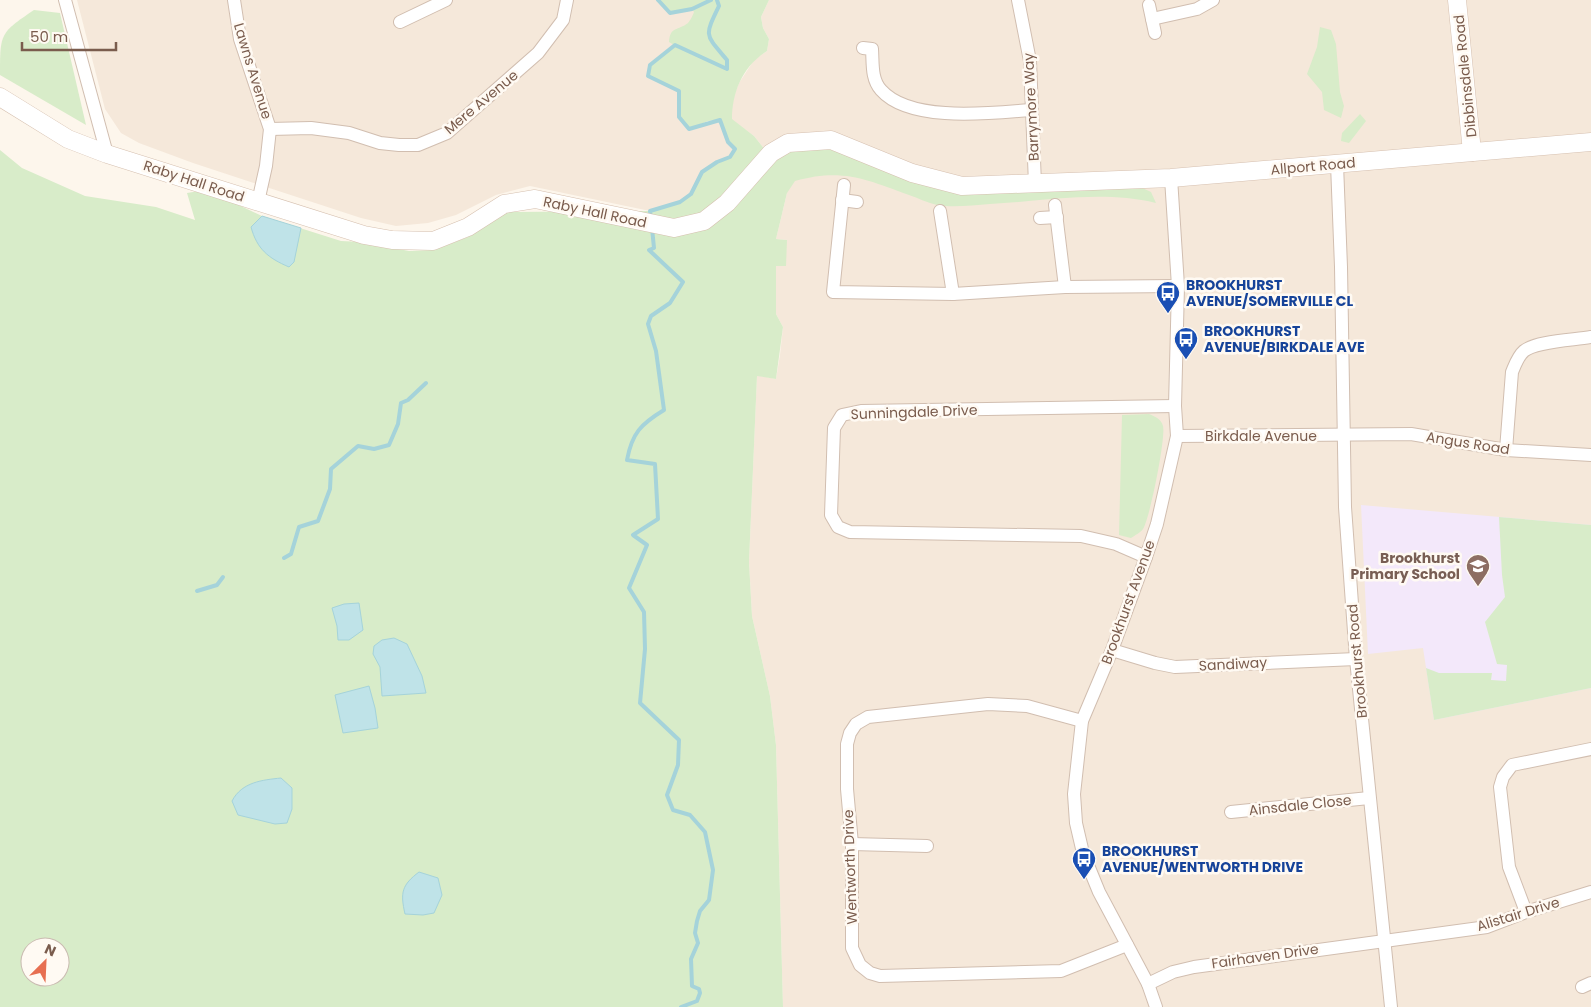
<svg xmlns="http://www.w3.org/2000/svg" width="1591" height="1007" font-family="Poppins,sans-serif">
	<style>
		.residential { fill: #f5e8da }
		.education { fill: #f3e8fa }
		.green { fill: #d8ecc9; fill-rule: evenodd }
		.water { fill: #bfe3e8; stroke: #a5d3da }
		.lines { fill: none; stroke-linecap: round; stroke-linejoin: round }
		.stream { stroke: #a5d3da; stroke-width: 4 }
		.street-casing { stroke: #d1beb0; stroke-width: 14 }
		.secondary-casing { stroke: #d6c0b0; stroke-width: 19 }
		.street { stroke: #fff; stroke-width: 12 }
		.secondary { stroke: #fff; stroke-width: 18 }
		.labels { text-anchor: middle; stroke-width: 5; stroke-linejoin: round; paint-order: stroke }
		.street-label { font-size: 14px; fill: #7a5c4d; stroke: #fffaf3 }
		.transit-label { font-size: 14px; font-weight: bold; fill: #164399; stroke: #fffaf3; text-anchor: start }
		.education-label { font-size: 14px; font-weight: bold; fill: #785e54; stroke: #fffaf3; text-anchor: end }
	</style>
	<rect width="100%" height="100%" fill="#fdf6ec"/>
	<g class="residential">
		<path d="M 77,0 L 658,0 L 670,13 L 711,0 L 679,91 L 679,117 L 689,129 L 720,120 L 728,142 L 735,149 L 730,157 L 717,162 L 702,172 L 691,194 L 680,202 L 650,211 L 530,186 L 496,195 L 456,215 L 428,223 L 396,226 L 361,218 L 193,163 L 139,143 L 121,133 L 105,109 Z"/>
		<path d="M 769,0 L 1591,0 L 1591,1007 L 783,1007 L 776,745 L 770,696 L 752,616 L 749,562 L 757,375 L 776,379 L 780,355 L 783,327 L 776,314 L 776,266 L 787,240 L 776,239 L 787,193 L 774,161 L 754,136 L 732,120 L 732,100 L 739,83 L 754,60 L 767,51 L 769,39 L 763,28 L 761,17 Z"/>
	</g>
	<path class="education" d="M 1361,505 L 1591,525 L 1591,688 L 1434,720 L 1423,648 L 1368,654 Z"/>
	<g class="green">
		<path d="M 658,0 L 769,0 L 761,17 L 763,28 L 769,39 L 767,51 C 743,66 732,92 732,119 L 754,136 L 774,161 L 788,152 L 827,145 L 963,193 L 1136,185 L 1151,192 L 1156,203 C 1102,190 1046,201 990,204 C 973,205 954,208 937,205 C 928,203 918,198 909,195 C 865,179 842,168 795,181 L 787,193 L 776,239 L 787,240 L 786,266 L 776,266 L 776,314 L 783,327 L 776,379 L 757,376 L 749,562 L 752,616 L 770,696 L 776,745 L 783,1007 L 0,1007 L 0,150 L 22,168 L 85,196 L 156,207 L 195,220 L 187,193 L 199,191 L 226,199 L 262,216 L 341,241 L 362,242 L 409,251 L 434,250 L 468,237 L 505,212 L 650,211 L 680,202 L 691,194 L 702,172 L 717,162 L 730,157 L 734,149 L 728,142 L 720,120 L 708,121 L 689,129 L 679,117 L 679,91 L 648,76 L 650,65 L 674,45 L 669,42 C 670,26 678,31 688,23 C 690,21 693,15 694,12 L 692,9 L 670,13 ZM 30,947 L 60,947 L 60,977 L 30,977 Z"/>
		<path d="M 34,10 L 60,13 L 86,125 L 0,75 C 0,33 0,33 34,10 Z"/>
		<path d="M 1320,27 L 1331,30 L 1336,44 L 1340,92 L 1344,106 L 1341,118 L 1324,110 L 1322,92 L 1307,74 L 1317,47 Z"/>
		<path d="M 1360,114 L 1366,121 L 1349,143 L 1341,141 L 1342,133 Z"/>
		<path d="M 1149,414 C 1156,417 1161,419 1163,426 C 1166,437 1150,518 1143,529 C 1141,532 1134,536 1131,538 L 1119,535 L 1122,415 Z"/>
		<path d="M 1499,517 L 1591,525 L 1591,688 L 1434,720 L 1426,668 L 1439,673 L 1492,673 L 1491,680 L 1506,681 L 1507,665 L 1497,664 L 1485,622 L 1505,597 L 1502,575 Z"/>
	</g>
	<g class="water">
		<path d="M 262,216 L 301,228 L 294,262 L 289,267 C 268,258 257,249 251,227 Z"/>
		<path d="M 359,603 L 363,630 L 349,640 L 338,640 L 337,626 L 332,608 L 344,604 Z"/>
		<path d="M 394,638 L 407,644 L 422,676 L 426,693 L 382,696 L 380,667 L 373,654 L 374,646 L 382,640 Z"/>
		<path d="M 369,686 L 375,708 L 378,728 L 343,733 L 335,695 Z"/>
		<path d="M 281,778 L 292,788 L 292,809 L 287,823 L 275,824 L 238,815 L 232,801 C 242,782 262,780 281,778 Z"/>
		<path d="M 419,872 L 438,878 L 442,895 L 434,913 L 423,915 L 405,914 C 400,892 402,885 419,872 Z"/>
	</g>
	<g class="lines">
		<g class="stream">
			<path d="M 658,0 L 670,13 L 692,9 L 711,0"/>
			<path d="M 651,219 L 650,211 L 680,202 L 691,194 L 702,172 L 717,162 L 730,157 L 735,149 L 728,142 L 720,120 L 689,129 L 679,117 L 679,91 L 648,76 L 650,65 L 675,45 L 727,69 L 727,60 C 705,34 704,37 719,6 L 717,0"/>
			<path d="M 652,228 L 654,248 L 649,250 L 683,282 L 670,303 L 651,316 L 648,324 L 656,351 L 664,410 C 641,424 632,433 627,460 L 655,464 L 658,519 L 633,535 L 647,545 L 629,588 L 644,612 L 645,649 L 640,703 L 679,740 L 678,765 L 667,795 L 673,810 L 690,815 L 705,832 L 713,870 L 709,900 L 700,911 L 697,921 L 695,933 L 698,943 L 691,959 L 692,986 L 699,989 L 700,993 L 697,1001 L 681,1007"/>
			<path d="M 284,558 L 291,554 L 299,527 L 318,521 L 330,489 L 331,469 L 358,446 L 374,449 L 389,445 L 398,424 L 401,403 L 408,400 L 426,383"/>
			<path d="M 197,591 L 217,585 L 223,577"/>
		</g>
		<g class="street-casing">
			<g id="street">
				<path d="M 65,0 L 107,154"/>
				<path d="M 234,0 L 240,39 L 270,129 L 266,166 L 258,202"/>
				<path d="M 1018,0 L 1030,61 L 1035,184"/>
				<path d="M 1149,5 L 1152,19"/>
				<path d="M 400,22 L 446,0"/>
				<path d="M 1155,33 L 1152,19 L 1197,9 L 1213,0"/>
				<path d="M 863,48 L 872,49 C 873,63 871,79 881,90 C 910,123 992,113 1031,110"/>
				<path d="M 270,129 L 311,128 L 349,133 L 380,143 L 399,145 L 418,145 L 447,133 L 538,53 L 563,20 L 567,0"/>
				<path d="M 1337,164 L 1341,267 L 1345,507 L 1356,659 L 1391,1007"/>
				<path d="M 844,185 L 833,292 L 953,294 L 1065,287 L 1178,286"/>
				<path d="M 842,200 L 857,202"/>
				<path d="M 1055,205 L 1065,287"/>
				<path d="M 940,211 L 953,294"/>
				<path d="M 1040,218 L 1057,217"/>
				<path d="M 1177,436 L 1411,434 L 1506,450 L 1591,455"/>
				<path d="M 1506,450 L 1512,372 C 1515,365 1518,356 1524,351 C 1536,341 1575,340 1591,337"/>
				<path d="M 1146,557 L 1116,544 L 1081,536 L 850,532 L 838,527 L 831,515 L 834,428 L 842,415 L 861,411 L 1175,406"/>
				<path d="M 1112,650 L 1155,663 L 1175,667 L 1356,659"/>
				<path d="M 1082,721 L 1027,706 L 988,704 L 868,717 L 856,724 L 850,733 L 847,744 L 847,789 L 852,844 L 852,948 L 860,965 L 870,973 L 880,976 L 1061,971 L 1127,945"/>
				<path d="M 1231,812 L 1369,798"/>
				<path d="M 852,844 L 927,846"/>
				<path d="M 1526,912 L 1509,867 L 1500,787 L 1503,777 L 1512,765 L 1591,749"/>
				<path d="M 1148,984 L 1173,972 L 1194,967 L 1487,927 L 1526,912 L 1591,892"/>
				<path d="M 1582,987 L 1591,983"/>
				<path d="M 1156,1007 L 1148,984 L 1099,892 L 1083,853 L 1076,823 L 1074,794 L 1082,721 L 1112,650 L 1146,557 L 1157,524 L 1177,436 L 1175,406 L 1178,286 L 1171,178"/>
			</g>
		</g>
		<g class="secondary-casing">
			<g id="secondary">
				<path d="M 1457,0 L 1472,152"/>
				<path d="M 0,97 L 68,139 L 107,154 L 364,235 L 392,240 L 433,241 L 468,227 L 504,204 L 535,199 L 674,228 L 704,221 L 727,203 L 771,153 L 788,143 L 831,140 L 912,173 L 962,186 L 1171,178 L 1591,142"/>
			</g>
		</g>
		<use href="#street" class="street"/>
		<use href="#secondary" class="secondary"/>
	</g>
	<defs>
		<g id="bus-pin" transform="scale(1.25)"><path d="M0 17L-7.5 6A9.5 9.5 0 1 1 7.5 6Z" fill="#1a4fb4" stroke="#fffaf3"/><path d="M-5-6H5V4H4V6H2V4H-2V6H-4V4H-5ZM-3.5-4V0h7V-4ZM-3.5 1.2v1.5H-2V1.2ZM2 1.2v1.5H3.5V1.2Z" fill="#fff"/></g>
		<g id="school-pin" transform="scale(1.25)"><path d="M0 17L-7.5 6A9.5 9.5 0 1 1 7.5 6Z" fill="#8d6e63" stroke="#fffaf3"/><path d="M0-5L7-2L0 1L-7-2ZM-4 1L0 2.5L4 1V4Q0 6-4 4Z" fill="#fff"/></g>
	</defs>
	<g fill-rule="evenodd">
		<use href="#bus-pin" x="1168" y="293"/>
		<use href="#bus-pin" x="1186" y="339"/>
		<use href="#school-pin" x="1478" y="566"/>
		<use href="#bus-pin" x="1084" y="859"/>
	</g>
	<g class="labels">
		<g class="street-label">
			<text transform="translate(253 71) rotate(73)" y="5">Lawns Avenue</text>
			<text transform="translate(1465 76) rotate(-96)" y="5">Dibbinsdale Road</text>
			<text transform="translate(481 102) rotate(-40)" y="5">Mere Avenue</text>
			<text transform="translate(1031 107) rotate(-93)" y="5">Barrymore Way</text>
			<text transform="translate(1313 166) rotate(-5)" y="5">Allport Road</text>
			<text transform="translate(194 181) rotate(18)" y="5">Raby Hall Road</text>
			<text transform="translate(595 212) rotate(12)" y="5">Raby Hall Road</text>
			<text transform="translate(914 412) rotate(-2)" y="5">Sunningdale Drive</text>
			<text x="1261" y="441">Birkdale Avenue</text>
			<text transform="translate(1468 443) rotate(9)" y="5">Angus Road</text>
			<text transform="translate(1128 602) rotate(-70)" y="5">Brookhurst Avenue</text>
			<text transform="translate(1357 661) rotate(-95)" y="5">Brookhurst Road</text>
			<text transform="translate(1233 664) rotate(-3)" y="5">Sandiway</text>
			<text transform="translate(1300 805) rotate(-6)" y="5">Ainsdale Close</text>
			<text transform="translate(850 867) rotate(-92)" y="5">Wentworth Drive</text>
			<text transform="translate(1518 914) rotate(-17)" y="5">Alistair Drive</text>
			<text transform="translate(1265 956) rotate(-8)" y="5">Fairhaven Drive</text>
		</g>
		<g class="transit-label">
			<text x="1186" y="290">BROOKHURST<tspan x="1186" dy="16">AVENUE/SOMERVILLE CL</tspan></text>
			<text x="1204" y="336">BROOKHURST<tspan x="1204" dy="16">AVENUE/BIRKDALE AVE</tspan></text>
			<text x="1102" y="856">BROOKHURST<tspan x="1102" dy="16">AVENUE/WENTWORTH DRIVE</tspan></text>
		</g>
		<g class="education-label">
			<text x="1460" y="563">Brookhurst<tspan x="1460" dy="16">Primary School</tspan></text>
		</g>
	</g>
	<g transform="translate(45 962) rotate(24)"><circle r="24" fill="#fffaf3" stroke="#cabbb1"/>
	<path d="M0-4L9 19L0 12L-9 19Z" fill="#e76f51"/>
	<text y="-8" font-size="14" font-weight="bold" text-anchor="middle" fill="#7a5c4d">N</text>
	</g>
	<path d="M22 42v8h94v-8" fill="none" stroke="#7a5c4d" stroke-width="2.5"/>
	<text x="30" y="42" font-size="15" fill="#7a5c4d" stroke="#fffaf3" stroke-width="4" paint-order="stroke">50 m</text>
</svg>
